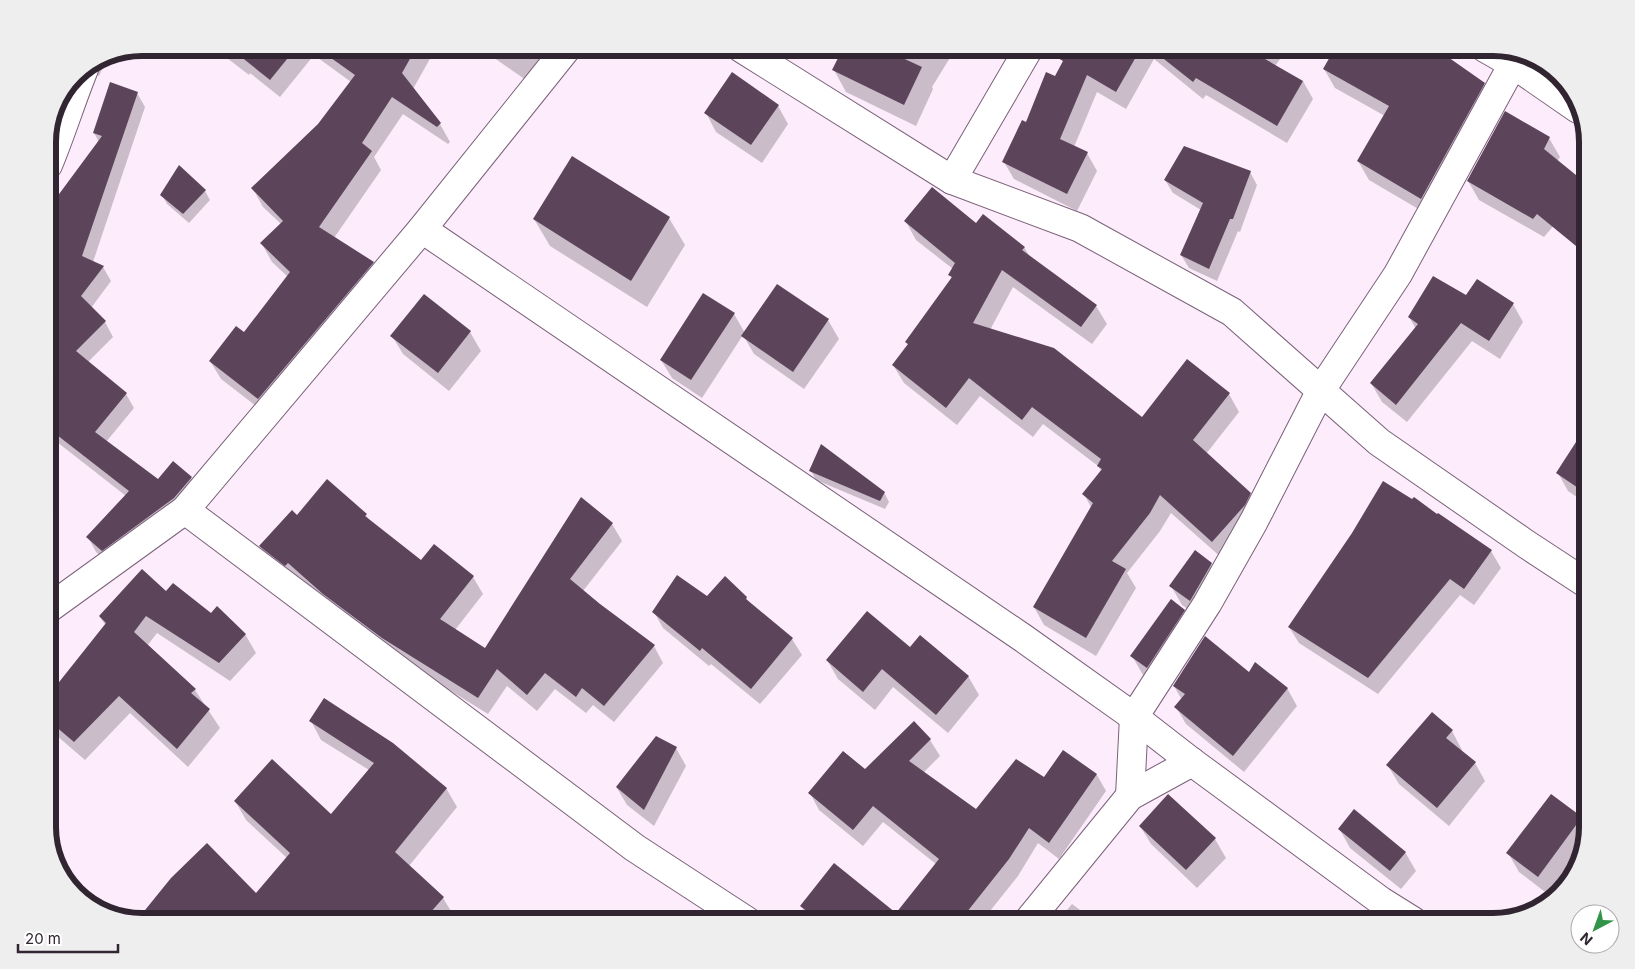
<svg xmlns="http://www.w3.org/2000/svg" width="1635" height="969" font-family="Inter,sans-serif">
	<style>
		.shadow { fill: #0003 }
		.building { fill: #5c445b }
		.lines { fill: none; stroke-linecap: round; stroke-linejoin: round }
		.minor-casing { stroke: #7a6179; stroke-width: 30 }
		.tertiary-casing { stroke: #7a6179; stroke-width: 30 }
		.minor { stroke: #fff; stroke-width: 28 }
		.tertiary { stroke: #fff; stroke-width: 28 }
		.rim { fill: none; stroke: #302530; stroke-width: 6 }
	</style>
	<rect width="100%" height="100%" fill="#fdecfc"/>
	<g class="shadow">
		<path d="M 214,48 L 436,48 L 413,89 L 440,124 L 450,142 L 448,144 L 403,114 L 374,157 L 381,170 L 334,238 L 373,263 L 383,281 L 269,416 L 221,379 L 210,361 L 244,334 L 288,277 L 272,262 L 262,244 L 281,224 L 263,207 L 253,189 L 319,125 L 351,82 L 314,55 L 280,97 L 250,73 L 249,75 Z"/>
		<path d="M 480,48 L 561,48 L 536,87 Z"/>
		<path d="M 845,48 L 956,48 L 932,87 L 933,89 L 916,126 L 846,92 L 834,70 Z"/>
		<path d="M 1073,48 L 1288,48 L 1275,66 L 1303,81 L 1313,99 L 1287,143 L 1206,95 L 1203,99 L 1154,59 L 1126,109 L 1097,92 L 1074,147 L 1087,153 L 1097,171 L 1077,211 L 1014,179 L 1004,162 Z"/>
		<path d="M 1336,48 L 1404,48 L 1422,58 L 1429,48 L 1433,48 L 1484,84 L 1495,103 L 1432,217 L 1369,180 L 1358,161 L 1385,116 L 1335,88 L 1324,69 Z"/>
		<path d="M 109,54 L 99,76 L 85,68 L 106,55 Z"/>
		<path d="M 137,93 L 145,107 L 93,262 L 103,267 L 111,281 L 91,308 L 105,322 L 113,337 L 88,362 L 126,394 L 134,408 L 106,442 L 158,481 L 173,463 L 191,478 L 200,493 L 111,565 L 96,552 L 88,537 L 126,496 L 48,435 L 48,238 L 66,215 L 99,142 L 94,133 Z"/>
		<path d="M 778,106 L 788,124 L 762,163 L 716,132 L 706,113 Z"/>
		<path d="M 1549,138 L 1560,157 L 1553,168 L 1561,217 L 1544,237 L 1479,200 L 1468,181 Z"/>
		<path d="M 1250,172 L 1257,185 L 1240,232 L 1238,231 L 1217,281 L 1189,268 L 1181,255 L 1201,210 L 1173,193 L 1165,180 Z"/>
		<path d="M 205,191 L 210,200 L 189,223 L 167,204 L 162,195 Z"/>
		<path d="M 669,218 L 685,245 L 647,307 L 550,246 L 534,219 Z"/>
		<path d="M 906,222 L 976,224 L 1024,247 L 1030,257 L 1096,306 L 1107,324 L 1092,344 L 1013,287 L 990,330 L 1142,419 L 1229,394 L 1239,412 L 1206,454 L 1250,494 L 1260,512 L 1223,559 L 1171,513 L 1160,531 L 1127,573 L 1136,588 L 1096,656 L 1044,625 L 1034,607 L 1092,509 L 1084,494 L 1102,472 L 1098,466 L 1043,424 L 1033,437 L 980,396 L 957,425 L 904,383 L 893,365 L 909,346 L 906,342 L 952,279 L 950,275 L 953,269 L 916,240 Z"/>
		<path d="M 1466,297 L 1513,304 L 1523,322 L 1500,359 L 1472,341 L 1407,422 L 1382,402 L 1371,383 L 1416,329 L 1409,317 Z"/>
		<path d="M 734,314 L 745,333 L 828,320 L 839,339 L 804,389 L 754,354 L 743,335 L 702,398 L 672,378 L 661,360 Z"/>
		<path d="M 470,332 L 481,351 L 449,391 L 403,354 L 392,336 Z"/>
		<path d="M 1587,428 L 1587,504 L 1568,491 L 1558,473 Z"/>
		<path d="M 811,471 L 884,492 L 889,502 L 885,509 L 816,480 Z"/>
		<path d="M 581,499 L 612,524 L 622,541 L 583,591 L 654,646 L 663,663 L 614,722 L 593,705 L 586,713 L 555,689 L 537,711 L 507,686 L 488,714 L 393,655 L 270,563 L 260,546 L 298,516 L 366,515 L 370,522 L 421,562 L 473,577 L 483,594 L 455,630 L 485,650 Z"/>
		<path d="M 1491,551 L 1501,568 L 1474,605 L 1460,595 L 1378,694 L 1299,643 L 1289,627 Z"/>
		<path d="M 1211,564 L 1222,583 L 1201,619 L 1182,605 L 1171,586 Z"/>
		<path d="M 167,593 L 211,615 L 245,634 L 256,653 L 230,681 L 157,633 L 147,646 L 195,690 L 220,728 L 188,767 L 130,713 L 85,760 L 49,729 L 48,700 L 106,626 L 100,617 Z"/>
		<path d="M 707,597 L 746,598 L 749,603 L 792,639 L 802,655 L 760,704 L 711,664 L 709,666 L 663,628 L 654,612 Z"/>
		<path d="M 1184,610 L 1195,629 L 1158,686 L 1143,675 L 1132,656 Z"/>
		<path d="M 910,649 L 968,676 L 979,695 L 948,733 L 893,687 L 875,710 L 838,679 L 827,660 Z"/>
		<path d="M 1249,673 L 1287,688 L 1297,706 L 1244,772 L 1186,724 L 1176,707 L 1182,700 L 1174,686 Z"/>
		<path d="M 311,721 L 446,788 L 457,807 L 409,866 L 443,898 L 454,916 L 449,921 L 139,921 L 172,878 L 256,895 L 287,858 L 246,820 L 235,801 L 331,815 L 369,770 L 321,740 Z"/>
		<path d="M 914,723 L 930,740 L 940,756 L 923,773 L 976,811 L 1044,779 L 1063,752 L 1097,775 L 1106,791 L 1059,859 L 1038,843 L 1018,876 L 982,921 L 810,921 L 801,906 L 896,915 L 936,864 L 883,822 L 863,846 L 819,810 L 810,793 L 865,771 Z"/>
		<path d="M 1452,731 L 1462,750 L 1461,752 L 1475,763 L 1485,781 L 1449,826 L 1399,784 L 1388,766 Z"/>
		<path d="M 676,748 L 686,766 L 654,826 L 627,805 L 617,788 Z"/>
		<path d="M 1551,795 L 1587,823 L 1587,827 L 1575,874 L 1562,887 L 1557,884 L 1549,895 L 1519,872 L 1508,853 Z"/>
		<path d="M 1140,826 L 1215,839 L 1226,858 L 1197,888 L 1151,844 Z"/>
		<path d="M 1340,830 L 1405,852 L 1416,871 L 1401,889 L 1350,848 Z"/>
		<path d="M 1072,904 L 1095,921 L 1058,921 Z"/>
		<path d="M 652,917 L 657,921 L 649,921 Z"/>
	</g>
	<g class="building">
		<path d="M 230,48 L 296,48 L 270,80 Z"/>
		<path d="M 317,48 L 416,48 L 402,73 L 441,123 L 437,127 L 392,97 L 362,143 L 372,151 L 319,227 L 374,262 L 258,399 L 209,361 L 236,326 L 244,332 L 290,272 L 260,243 L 283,221 L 251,188 L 318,124 L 355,75 Z"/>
		<path d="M 843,48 L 881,48 L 922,67 L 904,105 L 832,70 Z"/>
		<path d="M 1045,48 L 1141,48 L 1116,92 L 1087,75 L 1060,139 L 1088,152 L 1067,194 L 1002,162 L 1022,120 L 1026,122 L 1046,72 L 1055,76 L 1063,61 L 1044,50 Z"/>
		<path d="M 1150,48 L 1246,48 L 1303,81 L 1277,126 L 1196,78 L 1193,82 Z"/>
		<path d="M 1335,48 L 1435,48 L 1485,83 L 1421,199 L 1357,161 L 1389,106 L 1323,69 Z"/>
		<path d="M 732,72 L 779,105 L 751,145 L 704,113 Z"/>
		<path d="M 110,82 L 138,92 L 82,256 L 104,266 L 81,296 L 106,321 L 76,351 L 127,393 L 95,432 L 158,479 L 173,461 L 192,477 L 174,498 L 102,551 L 86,537 L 129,491 L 48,428 L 48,209 L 102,136 L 93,133 Z"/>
		<path d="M 1505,111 L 1550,137 L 1544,149 L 1587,184 L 1587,255 L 1537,214 L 1533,219 L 1467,181 Z"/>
		<path d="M 1184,146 L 1251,171 L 1233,219 L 1230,219 L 1209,269 L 1180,255 L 1203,203 L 1164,180 Z"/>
		<path d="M 572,156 L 670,217 L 631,281 L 533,219 Z"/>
		<path d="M 179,165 L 206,190 L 183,214 L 160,195 Z"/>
		<path d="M 932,187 L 976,223 L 983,214 L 1025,247 L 1022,250 L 1097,305 L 1081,327 L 1002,270 L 973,323 L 1054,348 L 1142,417 L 1187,359 L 1230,393 L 1193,440 L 1251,493 L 1245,505 L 1212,542 L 1160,495 L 1150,513 L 1112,561 L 1126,569 L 1086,638 L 1033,607 L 1093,503 L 1082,494 L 1102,469 L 1097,466 L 1101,459 L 1032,407 L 1022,420 L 969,378 L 946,408 L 892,365 L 908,344 L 905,342 L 952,277 L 948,275 L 955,263 L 904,221 Z"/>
		<path d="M 1433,276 L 1466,295 L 1477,279 L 1514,303 L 1489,341 L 1461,323 L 1396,405 L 1370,383 L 1418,324 L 1408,317 Z"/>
		<path d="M 777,284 L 829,319 L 793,372 L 741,336 Z"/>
		<path d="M 703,293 L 735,313 L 691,380 L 660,360 Z"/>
		<path d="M 424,294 L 471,331 L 438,373 L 390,336 Z"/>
		<path d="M 1587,425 L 1587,494 L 1556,473 Z"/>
		<path d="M 821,444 L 885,492 L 880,501 L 809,471 Z"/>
		<path d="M 327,479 L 367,514 L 365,516 L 421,560 L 434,544 L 474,576 L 440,619 L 485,648 L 581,497 L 613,523 L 570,579 L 600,604 L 655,645 L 604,706 L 582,688 L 576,697 L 545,673 L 527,695 L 497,669 L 478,698 L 382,638 L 323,594 L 288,563 L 285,566 L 259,546 L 292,510 L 297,515 Z"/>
		<path d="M 1383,481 L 1412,499 L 1414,497 L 1437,514 L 1438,513 L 1492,550 L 1464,589 L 1450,579 L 1368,678 L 1288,627 L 1352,533 Z"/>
		<path d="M 1195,550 L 1212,563 L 1190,601 L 1169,586 Z"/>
		<path d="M 142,569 L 166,591 L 173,583 L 211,613 L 217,606 L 246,634 L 219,663 L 146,616 L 134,632 L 196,689 L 191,693 L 210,709 L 177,749 L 119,696 L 74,742 L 48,720 L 48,696 L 106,623 L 99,616 Z"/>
		<path d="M 677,575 L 707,596 L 725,576 L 747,597 L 746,599 L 793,638 L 751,689 L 702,648 L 700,651 L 652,612 Z"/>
		<path d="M 1171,599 L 1185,610 L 1147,668 L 1130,656 Z"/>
		<path d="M 867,611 L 910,647 L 920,635 L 969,676 L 936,715 L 882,669 L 863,692 L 826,660 Z"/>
		<path d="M 1205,636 L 1249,672 L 1255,662 L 1288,688 L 1233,756 L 1174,707 L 1185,694 L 1173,686 Z"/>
		<path d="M 324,698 L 393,743 L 447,788 L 395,852 L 444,897 L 422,922 L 137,920 L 171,878 L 207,843 L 256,893 L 290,853 L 234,801 L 272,759 L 331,814 L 374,763 L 309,721 Z"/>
		<path d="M 1432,712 L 1453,730 L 1446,738 L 1476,762 L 1437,808 L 1386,765 Z"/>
		<path d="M 914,721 L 931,739 L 909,761 L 976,809 L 1016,759 L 1044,777 L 1063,750 L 1097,774 L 1049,843 L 1029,828 L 1009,859 L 959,922 L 822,922 L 800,906 L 834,863 L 896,913 L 939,859 L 873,806 L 853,830 L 808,793 L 843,751 L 865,769 Z"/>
		<path d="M 656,736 L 677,747 L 644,810 L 616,787 Z"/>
		<path d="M 1168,794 L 1216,838 L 1186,870 L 1139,826 Z"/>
		<path d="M 1551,794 L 1582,817 L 1538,877 L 1506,853 Z"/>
		<path d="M 1354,809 L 1406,852 L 1390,871 L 1338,829 Z"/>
	</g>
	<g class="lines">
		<g class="minor-casing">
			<g id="minor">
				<path d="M 741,48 L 952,180 L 1080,228 L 1232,312 L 1379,442 L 1526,544 L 1587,584"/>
				<path d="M 1485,48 L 1513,64 L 1578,109"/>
				<path d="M 48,165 C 61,134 71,101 84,69"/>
				<path d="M 952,180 L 1029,48"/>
				<path d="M 422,229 L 1023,638 L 1134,717 L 1192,762 L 1381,901 L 1413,921"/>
				<path d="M 185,510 L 635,848 L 747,921"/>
				<path d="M 1130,796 L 1134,717 L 1207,604 L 1254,521 L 1321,390 L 1398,274 L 1513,64 L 1520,55"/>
				<path d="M 1028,921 L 1130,796 L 1192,762"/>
			</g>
		</g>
		<g class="tertiary-casing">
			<path id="tertiary" d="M 48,609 L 185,510 L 422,229 L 567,48"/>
		</g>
		<use href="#minor" class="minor"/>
		<use href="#tertiary" class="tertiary"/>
	</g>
	<path d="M0 0H1635V969H0ZM142 56H1493A86 86 0 0 1 1579 142V827A86 86 0 0 1 1493 913H142A86 86 0 0 1 56 827V142A86 86 0 0 1 142 56Z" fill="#eee" fill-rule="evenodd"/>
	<path class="rim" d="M142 56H1493A86 86 0 0 1 1579 142V827A86 86 0 0 1 1493 913H142A86 86 0 0 1 56 827V142A86 86 0 0 1 142 56Z"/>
	<g transform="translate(1595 929) rotate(221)"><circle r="24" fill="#ffffff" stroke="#aca8ac"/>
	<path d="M0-4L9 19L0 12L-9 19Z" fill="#319449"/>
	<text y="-8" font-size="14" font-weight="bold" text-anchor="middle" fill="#302530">N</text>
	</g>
	<path d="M18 944v8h100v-8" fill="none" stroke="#302530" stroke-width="2.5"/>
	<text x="25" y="944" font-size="15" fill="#302530" stroke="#ffffff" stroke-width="4" paint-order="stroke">20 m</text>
</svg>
